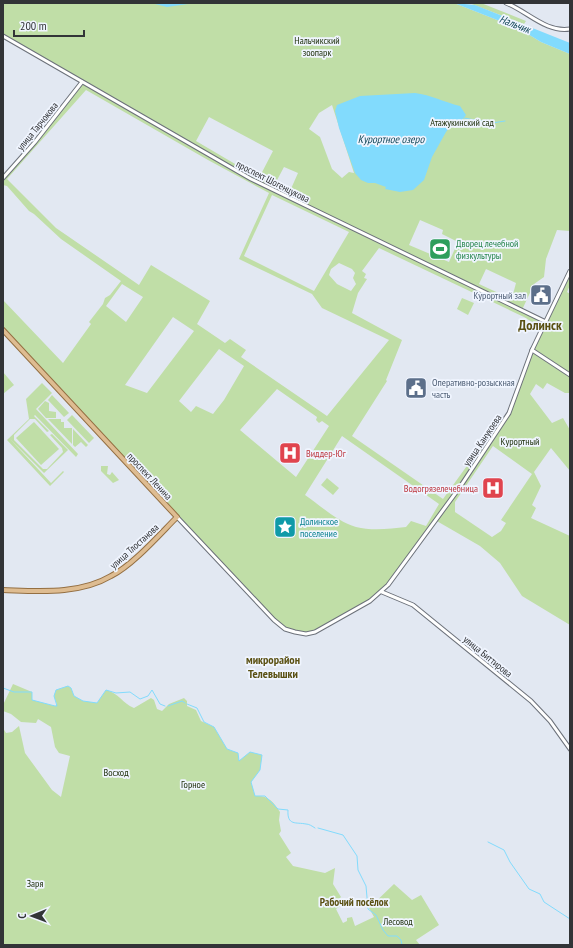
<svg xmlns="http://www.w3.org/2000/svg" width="573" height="948" font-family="'PT Sans Narrow',sans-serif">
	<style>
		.green { fill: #c0dea7; fill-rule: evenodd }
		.water { fill: #82dbfd }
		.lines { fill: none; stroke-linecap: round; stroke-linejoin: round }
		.stream { stroke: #82dbfd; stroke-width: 1 }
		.minor-casing { stroke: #6c717a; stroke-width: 5 }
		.major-casing { stroke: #946f42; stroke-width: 6 }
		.minor { stroke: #fff; stroke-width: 3 }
		.major { stroke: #debc91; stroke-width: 4 }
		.labels { text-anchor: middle; stroke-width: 3.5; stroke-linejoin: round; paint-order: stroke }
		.park-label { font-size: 10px; fill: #21320e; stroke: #f0f5ff }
		.street-label { font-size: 10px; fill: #323437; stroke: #f0f5ff }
		.leisure-label { font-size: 10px; fill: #27864d; stroke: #f0f5ff; text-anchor: start }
		.service-label { font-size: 10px; fill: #4e5e75; stroke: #f0f5ff; text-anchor: end }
		.health-label { font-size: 10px; fill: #be3a42; stroke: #f0f5ff; text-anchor: start }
		.culture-label { font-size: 10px; fill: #0d838f; stroke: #f0f5ff; text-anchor: start }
		.water-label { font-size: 11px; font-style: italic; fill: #124758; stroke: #f0f5ff }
		.neighbourhood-label { font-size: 11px; font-weight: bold; fill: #5a5012; stroke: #f0f5ff }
		.quarter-label { font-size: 12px; font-weight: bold; fill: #5a5012; stroke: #f0f5ff }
		.district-label { font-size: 14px; font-weight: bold; fill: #5a5012; stroke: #f0f5ff }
	</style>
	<rect width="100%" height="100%" fill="#e2e8f2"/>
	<g class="green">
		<path d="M 3,3 L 454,3 L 518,28 L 541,42 L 570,54 L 570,231 L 557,230 L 546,259 L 544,277 L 534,284 L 522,310 L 546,322 L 570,271 L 570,285 L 567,292 L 570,294 L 570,393 L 565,393 L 547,383 L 543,389 L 536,384 L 530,394 L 552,423 L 563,418 L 570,430 L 570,471 L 551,448 L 534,472 L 541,486 L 532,505 L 536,508 L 531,518 L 570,536 L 570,625 L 522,596 L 500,563 L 480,546 L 435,520 L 382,592 L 376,598 L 312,633 L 295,632 L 280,625 L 3,330 L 3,300 L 63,363 L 91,324 L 89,322 L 103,304 L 105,298 L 110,295 L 121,281 L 61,239 L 34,214 L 29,211 L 7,186 L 3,185 L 3,178 L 25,154 L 82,82 L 3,36 ZM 86,90 L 208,160 L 269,193 L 239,259 L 312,294 L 322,308 L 389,340 L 327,416 L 241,357 L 246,350 L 230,339 L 225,343 L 197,324 L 210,301 L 151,265 L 139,285 L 56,228 L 7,179 ZM 332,105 L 354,173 L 349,172 L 342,178 L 332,169 L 320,137 L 309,129 L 319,113 ZM 209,117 L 273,151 L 259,178 L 196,141 ZM 284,167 L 298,173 L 290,191 L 278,186 L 279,184 L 276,182 ZM 272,195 L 349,232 L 314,291 L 244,256 ZM 420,220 L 443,230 L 442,234 L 458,242 L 449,262 L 409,245 ZM 379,248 L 524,317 L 542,328 L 509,413 L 487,447 L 482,445 L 443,499 L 352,436 L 387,381 L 386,380 L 402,340 L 352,313 L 358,293 L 367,279 L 364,278 L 366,274 L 362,271 ZM 339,263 L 352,269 L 355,273 L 353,278 L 356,284 L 351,291 L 337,284 L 329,275 L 331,269 ZM 486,269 L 516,283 L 512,298 L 507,297 L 479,284 ZM 122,284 L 143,297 L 126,322 L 106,306 ZM 173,317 L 194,331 L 147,393 L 125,385 ZM 219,349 L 244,366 L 224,400 L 213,414 L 196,406 L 191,412 L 179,401 ZM 277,389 L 317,417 L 316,420 L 319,423 L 322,421 L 329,426 L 296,477 L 240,430 ZM 342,436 L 439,504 L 426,526 L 411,521 L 406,527 C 390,529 371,531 356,527 C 338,522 321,506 305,495 ZM 493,446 L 532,474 L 501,520 L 506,523 L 501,531 L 492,537 L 455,512 L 455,502 Z"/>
		<path d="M 469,3 L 481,3 L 526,21 L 524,24 Z"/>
		<path d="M 462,298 L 474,303 L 468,315 L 457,309 Z"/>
		<path d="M 3,372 L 14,385 L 3,394 Z"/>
		<path d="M 42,383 L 52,393 L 36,409 L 78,454 L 76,457 L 35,415 L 34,416 L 49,431 L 47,432 L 35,419 L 30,419 L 14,435 L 14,440 L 43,469 L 47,469 L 63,452 L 62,448 L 50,435 L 52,434 L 68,450 L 44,473 L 10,439 L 51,483 L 63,471 L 64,472 L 50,486 L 7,440 L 29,419 L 26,399 Z"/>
		<path d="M 52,395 L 69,413 L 64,417 L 48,400 Z"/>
		<path d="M 45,401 L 49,403 L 49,411 L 56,412 L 56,418 L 46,418 L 38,409 Z"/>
		<path d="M 72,415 L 94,438 L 89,443 L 67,420 Z"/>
		<path d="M 48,419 L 61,419 L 61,422 L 64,422 L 64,428 L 72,428 L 72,444 Z"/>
		<path d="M 34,422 L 59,449 L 41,465 L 16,438 Z"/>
		<path d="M 73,429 L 88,445 L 86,447 L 81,442 L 75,447 L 73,445 Z"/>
		<path d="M 101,466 L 108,466 L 107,474 L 110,475 L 112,472 L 119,480 L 113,483 L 101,471 Z"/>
		<path d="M 327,478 L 339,488 L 333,495 L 321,485 Z"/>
		<path d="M 13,684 L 32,692 L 32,700 L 55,706 L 57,705 L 54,696 L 56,690 L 68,686 L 71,688 L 74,696 L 83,701 L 97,703 L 106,690 C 119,693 122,703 134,708 L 151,698 L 154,700 L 157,709 L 162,711 L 169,704 L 184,698 L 187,701 L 187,706 L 196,710 L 201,721 L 214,727 L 227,749 L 238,753 L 239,761 L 250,752 L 262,755 L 260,770 L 251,782 L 255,796 C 268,795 273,801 280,812 L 279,820 L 281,831 L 279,834 L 291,853 L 286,857 L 293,866 L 325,873 L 335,868 L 333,884 L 341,897 L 338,900 L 343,904 L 336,909 L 343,923 L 347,921 L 347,918 L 352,917 L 355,926 L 374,917 L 369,908 L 394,884 L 412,900 L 421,895 L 439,925 L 416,940 L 420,945 L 3,945 L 3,728 L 6,733 L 12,732 L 19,726 L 25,753 L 52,790 L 61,797 L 70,756 L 59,753 L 55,747 L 51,727 L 38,719 L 36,723 L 21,722 L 11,714 L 3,711 L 3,705 Z"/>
	</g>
	<g class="water">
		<path d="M 151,3 L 195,3 L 167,7 Z"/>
		<path d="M 454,3 L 475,5 L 570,43 L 570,54 L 541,42 L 518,28 Z"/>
		<path d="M 415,93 C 431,95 444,102 460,106 L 466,115 L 462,120 L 452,124 L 446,132 L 432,157 L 424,180 L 413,190 L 400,192 L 385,189 L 386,187 L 375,183 L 368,183 L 361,180 L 355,173 L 339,128 L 335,111 L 337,105 L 360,96 Z"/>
	</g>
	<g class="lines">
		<g class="stream">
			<path d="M 464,118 L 492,123 L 505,121"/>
			<path d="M 3,688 L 14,692 L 32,692 L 32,700 L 55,706 L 57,706 L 54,696 L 56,690 L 68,686 L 71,688 L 74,696 L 83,701 L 97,703 L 106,690 L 116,693 L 130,692 L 140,699 L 148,696 L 152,690 L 160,704 L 165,706"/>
			<path d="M 187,704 L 197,708 L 204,722 L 214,727 L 227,749 L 238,753 L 239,761 L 250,752 L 262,755 L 260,770 L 251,782 L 255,796 L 265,796 L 278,809 L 288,810 C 287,826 296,822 306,824 C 309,824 312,826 315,828"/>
			<path d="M 168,706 L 182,701 L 185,703"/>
			<path d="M 318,828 L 343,835 L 357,856 L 358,870 L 366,886 L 368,909 L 376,915 L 383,930 L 388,936 L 397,936 L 401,940 L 402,945"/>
			<path d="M 488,842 L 504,850 L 510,862 L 529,889 L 540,894 L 544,902 L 570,919"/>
		</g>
		<g class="minor-casing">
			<g id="minor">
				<path d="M 506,3 C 527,11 546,33 570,29"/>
				<path d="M 3,36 L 251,179 L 546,322"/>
				<path d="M 3,178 L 35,142 L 82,82"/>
				<path d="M 532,350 L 570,375"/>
				<path d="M 177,517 L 274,620 L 285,629 L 295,632 L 306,634 L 315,632 L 370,601 L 388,585 L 460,487 L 509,413 L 532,350 L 570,271"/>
				<path d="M 382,592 L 413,605 L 531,701 L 550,721 L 570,749"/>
			</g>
		</g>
		<g class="major-casing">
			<path id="major" d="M 3,330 L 177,517 C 160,534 133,565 111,576 C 79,595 38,591 3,590"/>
		</g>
		<use href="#minor" class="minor"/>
		<use href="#major" class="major"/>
	</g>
	<defs>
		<g id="stadium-square" transform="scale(1.15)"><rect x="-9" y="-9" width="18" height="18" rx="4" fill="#2e9e5b" stroke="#f0f5ff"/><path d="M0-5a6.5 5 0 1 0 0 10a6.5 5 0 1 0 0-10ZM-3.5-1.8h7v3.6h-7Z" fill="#fff"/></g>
		<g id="civic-square" transform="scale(1.15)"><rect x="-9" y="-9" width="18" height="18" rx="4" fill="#5c6f8a" stroke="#f0f5ff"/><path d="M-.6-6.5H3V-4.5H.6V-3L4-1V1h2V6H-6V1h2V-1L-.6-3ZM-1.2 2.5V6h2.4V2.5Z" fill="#fff"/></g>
		<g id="hospital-square" transform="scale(1.15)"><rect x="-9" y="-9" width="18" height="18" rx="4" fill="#e0444e" stroke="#f0f5ff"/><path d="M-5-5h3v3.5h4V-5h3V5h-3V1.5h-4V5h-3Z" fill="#fff"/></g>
		<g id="sight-square" transform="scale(1.15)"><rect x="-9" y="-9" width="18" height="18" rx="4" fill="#0f9aa8" stroke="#f0f5ff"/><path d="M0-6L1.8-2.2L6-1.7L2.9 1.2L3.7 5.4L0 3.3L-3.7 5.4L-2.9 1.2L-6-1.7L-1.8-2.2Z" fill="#fff"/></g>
	</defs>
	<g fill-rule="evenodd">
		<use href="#stadium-square" x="440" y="249"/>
		<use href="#civic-square" x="541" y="295"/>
		<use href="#civic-square" x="416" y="388"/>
		<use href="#hospital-square" x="290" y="453"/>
		<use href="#hospital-square" x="493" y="488"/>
		<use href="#sight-square" x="285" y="527"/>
	</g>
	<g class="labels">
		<g class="park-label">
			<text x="317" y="44">Нальчикский<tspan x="317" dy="12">зоопарк</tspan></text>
			<text x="462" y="126">Атажукинский сад</text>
			<text x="520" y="445">Курортный</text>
			<text x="116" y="776">Восход</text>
			<text x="193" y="788">Горное</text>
			<text x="35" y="887">Заря</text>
			<text x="398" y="925">Лесовод</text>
		</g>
		<g class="street-label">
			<text transform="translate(37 126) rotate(-51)" y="4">улица Тарчокова</text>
			<text transform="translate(273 181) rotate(27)" y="4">проспект Шогенцукова</text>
			<text transform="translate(482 440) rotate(-56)" y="4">улица Канукоева</text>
			<text transform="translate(150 476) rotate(47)" y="4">проспект Ленина</text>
			<text transform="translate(134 546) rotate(-42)" y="4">улица Тлостанова</text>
			<text transform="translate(488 656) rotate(39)" y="4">улица Биттирова</text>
		</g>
		<g class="leisure-label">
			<text x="456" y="247">Дворец лечебной<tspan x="456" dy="12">физкультуры</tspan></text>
		</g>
		<g class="service-label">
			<text x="526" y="299">Курортный зал</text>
			<text x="432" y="386" text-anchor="start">Оперативно-розыскная<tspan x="432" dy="12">часть</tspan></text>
		</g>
		<g class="health-label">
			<text x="306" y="457">Виддер-Юг</text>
			<text x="478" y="492" text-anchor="end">Водогрязелечебница</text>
		</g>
		<g class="culture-label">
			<text x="300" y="525">Долинское<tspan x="300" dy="12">поселение</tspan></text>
		</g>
		<g class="water-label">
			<text transform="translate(515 24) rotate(21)" y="4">Нальчик</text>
			<text x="391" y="143">Курортное озеро</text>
		</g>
		<g class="neighbourhood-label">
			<text x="354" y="906">Рабочий посёлок</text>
		</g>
		<g class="quarter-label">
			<text x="273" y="664">микрорайон<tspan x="273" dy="14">Телевышки</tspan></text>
		</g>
		<g class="district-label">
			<text x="540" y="330">Долинск</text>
		</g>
	</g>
	<rect width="573" height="948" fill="none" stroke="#323437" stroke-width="8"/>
	<g transform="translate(32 916) rotate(269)" stroke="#f0f5ff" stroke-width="3" paint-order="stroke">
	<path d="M0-3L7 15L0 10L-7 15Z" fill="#323437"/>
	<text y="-6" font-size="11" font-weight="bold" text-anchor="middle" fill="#323437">С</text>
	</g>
	<path d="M14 30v6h70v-6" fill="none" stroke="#323437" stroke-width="2"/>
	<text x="20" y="30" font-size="12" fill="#323437" stroke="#f0f5ff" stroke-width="3" paint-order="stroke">200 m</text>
</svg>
